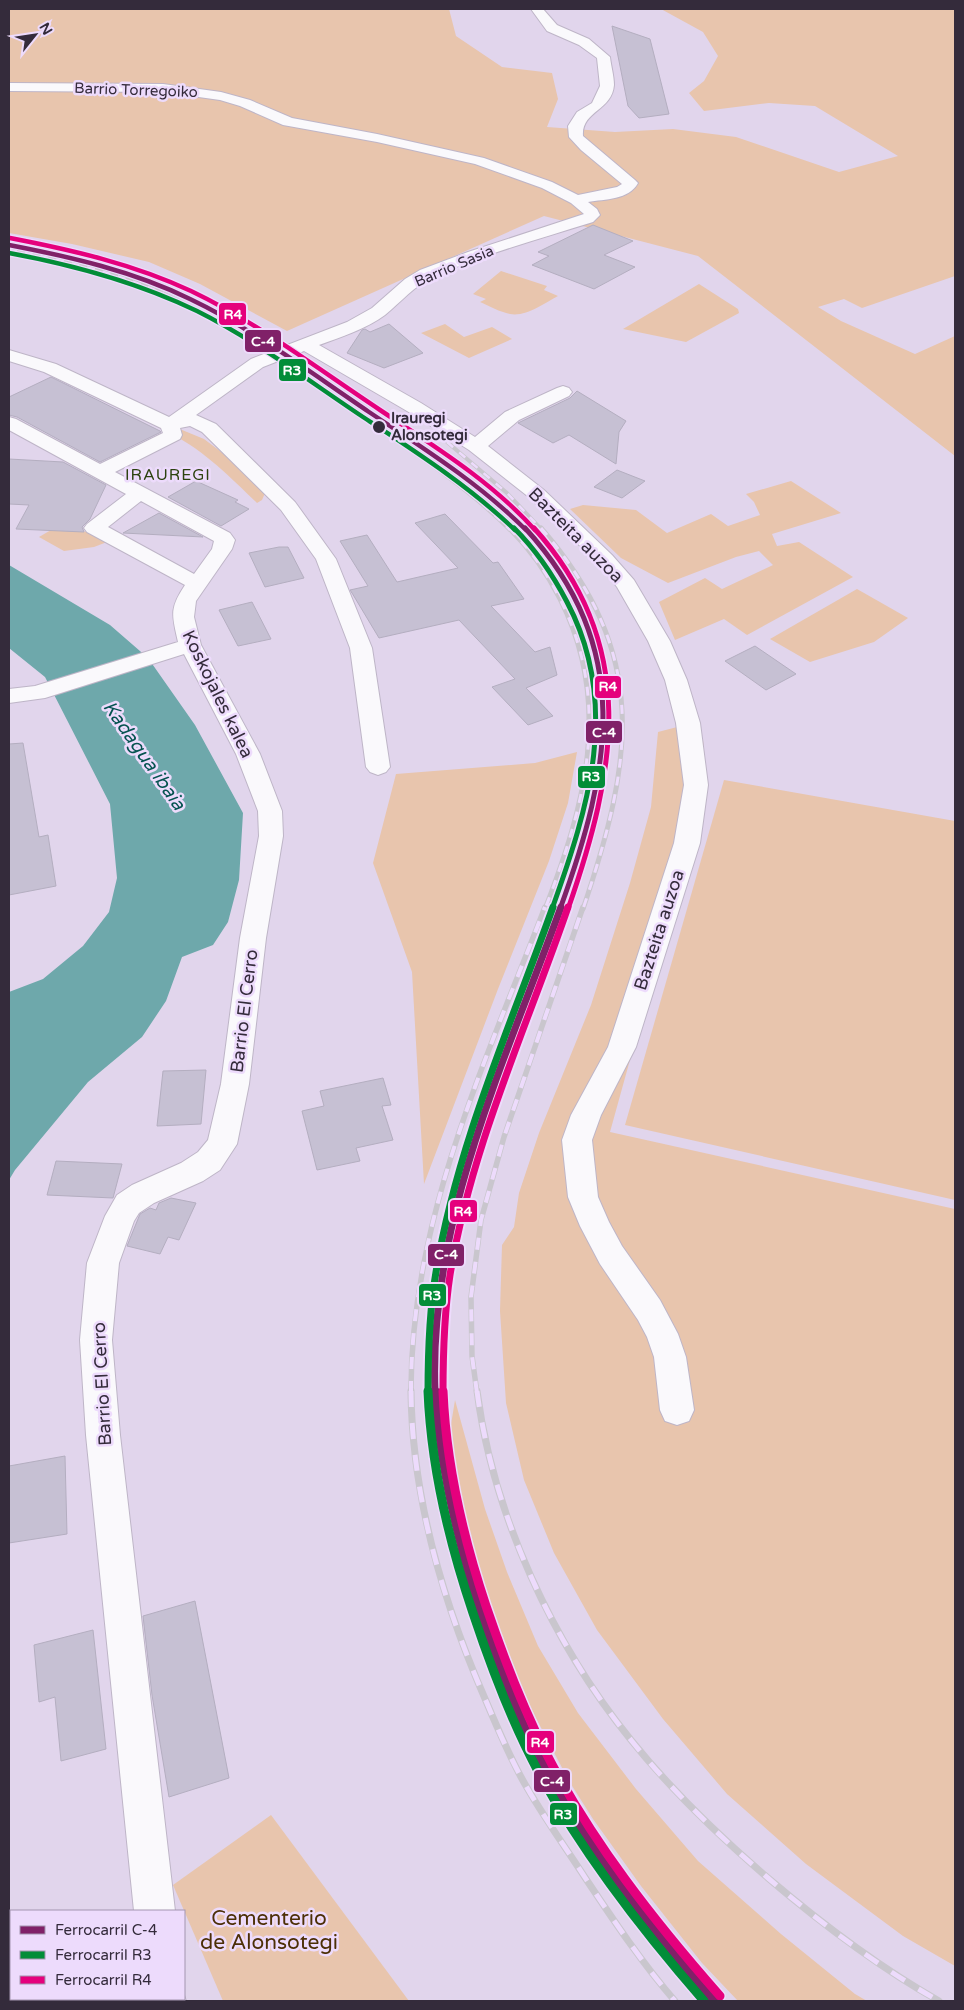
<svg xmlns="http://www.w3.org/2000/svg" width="964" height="2010" font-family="'Varela Round',sans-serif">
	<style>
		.green { fill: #e8c5ad }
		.water { fill: #6ea8ab }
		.building { fill: #c6c0d3; stroke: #b4aec0 }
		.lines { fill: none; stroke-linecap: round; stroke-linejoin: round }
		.minor-casing { stroke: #beb5c7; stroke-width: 2 }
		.minor { fill: #faf9fc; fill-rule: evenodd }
		.rail-far3-casing { stroke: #c9c6cd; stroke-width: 4 }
		.rail-far2-casing { stroke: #c9c6cd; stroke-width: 5 }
		.rail-far1-casing { stroke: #c9c6cd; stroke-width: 5.5 }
		.rail-casing { stroke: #c9c6cd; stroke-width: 7 }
		.rail-far3 { stroke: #eddbfc; stroke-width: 2.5; stroke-dasharray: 8; stroke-linecap: butt }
		.rail-far2 { stroke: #eddbfc; stroke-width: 3; stroke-dasharray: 9; stroke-linecap: butt }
		.rail-far1 { stroke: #eddbfc; stroke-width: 4; stroke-dasharray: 12; stroke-linecap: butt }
		.rail { stroke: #eddbfc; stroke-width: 5; stroke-dasharray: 16; stroke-linecap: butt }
		.rail-1-far3-casing { stroke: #eddbfc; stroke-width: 7 }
		.rail-1-far2-casing { stroke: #eddbfc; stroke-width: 8 }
		.rail-1-far1-casing { stroke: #eddbfc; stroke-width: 11 }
		.rail-1-casing { stroke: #eddbfc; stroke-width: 12 }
		.rail-2-far3-casing { stroke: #eddbfc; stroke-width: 7 }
		.rail-2-far2-casing { stroke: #eddbfc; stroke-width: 8 }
		.rail-2-far1-casing { stroke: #eddbfc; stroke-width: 11 }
		.rail-2-casing { stroke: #eddbfc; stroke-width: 12 }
		.rail-3-far3-casing { stroke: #eddbfc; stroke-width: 7 }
		.rail-3-far2-casing { stroke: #eddbfc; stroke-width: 8 }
		.rail-3-far1-casing { stroke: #eddbfc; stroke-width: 11 }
		.rail-3-casing { stroke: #eddbfc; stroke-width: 12 }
		.rail-1-far3 { stroke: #802168; stroke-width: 4.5 }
		.rail-1-far2 { stroke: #802168; stroke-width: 5 }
		.rail-1-far1 { stroke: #802168; stroke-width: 7 }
		.rail-1 { stroke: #802168; stroke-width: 9 }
		.rail-2-far3 { stroke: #028d38; stroke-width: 4.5 }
		.rail-2-far2 { stroke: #028d38; stroke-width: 5 }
		.rail-2-far1 { stroke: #028d38; stroke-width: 7 }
		.rail-2 { stroke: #028d38; stroke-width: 9 }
		.rail-3-far3 { stroke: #e5007d; stroke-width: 4.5 }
		.rail-3-far2 { stroke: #e5007d; stroke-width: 5 }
		.rail-3-far1 { stroke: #e5007d; stroke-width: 7 }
		.rail-3 { stroke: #e5007d; stroke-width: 9 }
		.stop-dot { fill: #342b3b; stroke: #eddbfc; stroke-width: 2 }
		.labels { text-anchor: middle; stroke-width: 5; stroke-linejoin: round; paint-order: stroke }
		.far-street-label { font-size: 15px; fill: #342b3b; stroke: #eddbfc }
		.far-stop-label { font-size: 15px; font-weight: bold; fill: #342b3b; stroke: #eddbfc; text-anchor: start }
		.far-neighbourhood-label { font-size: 16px; letter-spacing: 1px; fill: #2c420f; stroke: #eddbfc }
		.street-label { font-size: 18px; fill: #342b3b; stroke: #eddbfc }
		.water-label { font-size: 19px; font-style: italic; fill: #055350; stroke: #eddbfc }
		.near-park-label { font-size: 21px; fill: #4c2f06; stroke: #eddbfc }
		.line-badge { stroke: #eddbfc; stroke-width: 2 }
		.badge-label { font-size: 14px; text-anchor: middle; font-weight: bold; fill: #fff }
	</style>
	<rect width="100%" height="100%" fill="#e1d5ec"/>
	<g class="green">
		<path d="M 9,9 L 449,9 L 456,36 L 502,67 L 552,73 L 558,99 L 547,127 L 615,132 L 673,129 L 736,137 L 839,172 L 898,156 L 815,106 L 769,103 L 704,111 L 689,93 L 704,81 L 718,56 L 703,32 L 661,9 L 955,9 L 955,276 L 862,308 L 844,299 L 818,307 L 841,321 L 915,354 L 955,336 L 955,456 L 698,256 L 544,216 L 287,331 L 200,284 L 149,262 L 72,244 L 9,233 Z"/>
		<path d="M 501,271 L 547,286 L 544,290 L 558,296 C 545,303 526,317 510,314 C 500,312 489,306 480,302 L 486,299 L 473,294 Z"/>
		<path d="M 699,284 L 738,309 L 739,313 L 686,342 L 623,329 Z"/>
		<path d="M 445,324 L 464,337 L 492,327 L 512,339 L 469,358 L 421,333 Z"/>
		<path d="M 170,425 L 204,439 L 236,463 L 265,493 L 262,500 L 257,503 C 232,479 205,451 173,435 Z"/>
		<path d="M 791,481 L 841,513 L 772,534 L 777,546 L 799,542 L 853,577 L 747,635 L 724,619 L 675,640 L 659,602 L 705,578 L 722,589 L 773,565 L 759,551 L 736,557 L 668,583 L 621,558 L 570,509 L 583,505 L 636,510 L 667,533 L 711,514 L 728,526 L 760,515 L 754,502 L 746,494 Z"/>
		<path d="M 51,530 L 93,532 L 107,542 L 94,547 L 64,551 L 39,537 Z"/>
		<path d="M 857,589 L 908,618 L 874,642 L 810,662 L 770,639 Z"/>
		<path d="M 681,726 L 703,740 L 707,782 L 610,1132 L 955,1209 L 955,1966 L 903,1936 L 806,1864 L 727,1794 L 663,1719 L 597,1630 L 554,1553 L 524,1480 L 506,1403 L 500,1311 L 502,1245 L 514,1227 L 519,1193 L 539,1133 L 591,1005 L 630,883 L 651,807 L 658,732 Z"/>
		<path d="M 577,752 L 568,803 L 549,861 L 498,989 L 424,1184 L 412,972 L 373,863 L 396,774 L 535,763 Z"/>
		<path d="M 724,780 L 955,821 L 955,1200 L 625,1125 Z"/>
		<path d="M 455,1400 L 485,1509 L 507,1572 L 538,1646 L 578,1713 L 636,1789 L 698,1861 L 781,1934 L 855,1994 L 867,2001 L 738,2001 L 702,1963 L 641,1886 L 593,1819 L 569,1781 L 526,1699 L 478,1582 L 462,1513 L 449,1437 Z"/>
		<path d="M 271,1815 L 409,2001 L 223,2001 L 173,1885 Z"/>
	</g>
	<path class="water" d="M 9,565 L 110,625 L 148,658 L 195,725 L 243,813 L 239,880 L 228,922 L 213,945 L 182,957 L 166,1001 L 142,1037 L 88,1082 L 15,1170 L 9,1180 L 9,992 L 43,979 L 83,946 L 109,912 L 117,878 L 110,804 L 45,677 L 9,648 Z"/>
	<g class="building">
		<path d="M 612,26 L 650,39 L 669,114 L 639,118 L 628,106 Z"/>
		<path d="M 593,225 L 633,241 L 604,255 L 635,267 L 594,289 L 532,265 L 549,256 L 538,252 Z"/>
		<path d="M 389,324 L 423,353 L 384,368 L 347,353 L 362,330 L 365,329 L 370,332 Z"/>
		<path d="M 51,377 L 160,431 L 161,432 L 100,462 L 17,417 L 9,415 L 9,397 Z"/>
		<path d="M 577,391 L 626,421 L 619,432 L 616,464 L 569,435 L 553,443 L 518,423 L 570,398 Z"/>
		<path d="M 9,459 L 63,462 L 106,485 L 90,519 L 82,527 L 84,532 L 16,529 L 29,505 L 9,504 Z"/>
		<path d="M 617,470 L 645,481 L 622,498 L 594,487 Z"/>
		<path d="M 196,481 L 238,500 L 235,502 L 249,509 L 221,526 L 168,497 Z"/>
		<path d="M 159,513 L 203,537 L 123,533 Z"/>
		<path d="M 445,514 L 493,563 L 498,562 L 524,599 L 491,606 L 535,652 L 550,647 L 557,675 L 526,688 L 553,716 L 528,725 L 492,687 L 515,679 L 459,620 L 379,638 L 352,593 L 350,590 L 368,586 L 340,541 L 367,535 L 397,582 L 458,568 L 415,523 Z"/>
		<path d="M 279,547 L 288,547 L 304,578 L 265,587 L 249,553 Z"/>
		<path d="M 252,602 L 271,639 L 238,646 L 219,610 Z"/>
		<path d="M 755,646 L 796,674 L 766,690 L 725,661 Z"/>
		<path d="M 23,743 L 39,837 L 48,835 L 56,886 L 9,895 L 9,744 Z"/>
		<path d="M 206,1070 L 201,1124 L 157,1126 L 163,1071 Z"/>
		<path d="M 383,1078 L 391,1105 L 382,1106 L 393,1140 L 356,1148 L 360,1161 L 317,1170 L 302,1111 L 324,1106 L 320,1091 Z"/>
		<path d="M 56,1161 L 122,1164 L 113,1198 L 47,1195 Z"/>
		<path d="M 171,1198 L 196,1203 L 179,1240 L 168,1237 L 160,1254 L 127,1246 L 140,1214 L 150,1208 L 156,1210 L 159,1203 Z"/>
		<path d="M 65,1456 L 67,1534 L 9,1543 L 9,1466 Z"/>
		<path d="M 195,1601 L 229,1778 L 169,1797 L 152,1695 L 143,1616 Z"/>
		<path d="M 93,1630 L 106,1749 L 61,1761 L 55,1697 L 39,1702 L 34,1645 Z"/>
	</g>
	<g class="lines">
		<g class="minor-casing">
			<g id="minor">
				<path d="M 531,9 L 543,9 L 557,25 L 589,39 L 610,57 C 611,66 614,76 614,85 C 612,111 581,111 583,136 L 635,180 L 638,183 C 629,200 605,199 588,202 L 597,209 L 600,215 L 593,222 C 539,239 484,254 433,277 C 414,286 401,302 385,315 C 366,329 341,337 319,345 L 421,403 L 475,437 L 505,412 L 557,388 L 563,386 L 569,388 L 572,392 L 569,396 L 519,420 L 488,446 L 544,490 L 612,555 L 634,580 L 670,641 L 687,680 L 700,723 L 708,785 L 700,843 L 636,1047 L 601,1115 L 592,1140 L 598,1197 L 609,1222 L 622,1246 L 660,1300 L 678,1334 L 686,1357 L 694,1410 L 689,1421 L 677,1425 L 665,1421 L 660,1410 L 654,1357 L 647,1337 L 638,1320 L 600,1264 L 580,1226 L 568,1197 L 562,1140 L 571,1115 L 608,1047 L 674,843 L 684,785 L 676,723 L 665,680 L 648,641 L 617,587 L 598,563 L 530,498 L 469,450 L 407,411 L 304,351 L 263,367 L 196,415 L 216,424 L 295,502 L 336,559 L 372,648 L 390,767 L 386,772 L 378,775 L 370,772 L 366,767 L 350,648 L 316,559 L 281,510 L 202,432 L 190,426 L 180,428 L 182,435 L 180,439 L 115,472 L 230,533 L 235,540 L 232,549 L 196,601 L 194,617 L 201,645 L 260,754 L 282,811 L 283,836 L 266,938 L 249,1084 L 237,1144 L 220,1170 L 203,1181 L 154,1203 L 139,1213 L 134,1221 L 119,1263 L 112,1340 L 120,1435 L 175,1911 L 134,1911 L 86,1435 L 80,1340 L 87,1263 L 105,1216 L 117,1195 L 132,1185 L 181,1163 L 198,1152 L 208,1140 L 221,1084 L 240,938 L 259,836 L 258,811 L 236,754 L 184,654 L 45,698 L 9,703 L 9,689 L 35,686 L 178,642 C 172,615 169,609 185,585 L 87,532 L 84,528 L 87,524 L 126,494 L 9,430 L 9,417 L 16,419 L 100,464 L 163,433 L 161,428 L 44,372 L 9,361 L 9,350 L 56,364 L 169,417 L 251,359 L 347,322 L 372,308 L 405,279 L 420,270 L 468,252 L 584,214 L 571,203 L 542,188 L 475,164 L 377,142 L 283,125 L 240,106 L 220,100 L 163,92 L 9,91 L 9,83 L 163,84 L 221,92 L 250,100 L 292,118 L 377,134 L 484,158 L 552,182 L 578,195 L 617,187 L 622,184 L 581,150 L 569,137 L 568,126 L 577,112 L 592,103 L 600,86 L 597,58 L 579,45 L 547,31 ZM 141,501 L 214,541 L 212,549 L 194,574 L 108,527 Z"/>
				<path d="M 184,1995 L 186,2001 L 144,2001 L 143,1999 L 184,1999 Z"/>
			</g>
		</g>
		<use href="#minor" class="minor"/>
		<g class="rail-far3-casing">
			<g id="rail-far3">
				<path d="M 9,250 C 66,261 123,274 175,299 C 240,329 298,373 357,414 C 410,450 464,484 510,530"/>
				<path d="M 447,442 L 507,493 L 542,530"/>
			</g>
		</g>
		<g class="rail-far2-casing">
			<g id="rail-far2">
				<path d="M 509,528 C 530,549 547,573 560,599 C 613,704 585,805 545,909"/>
				<path d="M 541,528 C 651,655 633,760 583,909"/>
			</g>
		</g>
		<g class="rail-far1-casing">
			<g id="rail-far1">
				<path d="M 411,1393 C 410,1222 485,1063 545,907"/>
				<path d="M 477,1393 L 472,1356 L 471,1297 L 481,1220 L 504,1137 L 583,907"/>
			</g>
		</g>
		<g class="rail-casing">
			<g id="rail">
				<path d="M 411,1391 C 412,1499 443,1603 486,1701 C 497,1727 508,1753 521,1777 C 540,1812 564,1845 586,1879 C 614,1921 642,1963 675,2001"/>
				<path d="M 477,1391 C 493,1515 553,1644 631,1740 C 672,1791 719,1836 768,1878 C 822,1924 877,1966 939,2001"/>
			</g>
		</g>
		<use href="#rail-far3" class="rail-far3"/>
		<use href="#rail-far2" class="rail-far2"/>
		<use href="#rail-far1" class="rail-far1"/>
		<use href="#rail" class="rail"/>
		<g class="rail-1-far3-casing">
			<path id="rail-1-far3" d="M 9,245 C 71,257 133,271 190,299 C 253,329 311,373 369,412 C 423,448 479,483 526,530"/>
		</g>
		<g class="rail-1-far2-casing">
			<path id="rail-1-far2" d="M 525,528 C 635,648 611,769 560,909"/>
		</g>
		<g class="rail-1-far1-casing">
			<path id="rail-1-far1" d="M 435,1393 C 428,1222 504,1064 561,907"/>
		</g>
		<g class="rail-1-casing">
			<path id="rail-1" d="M 435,1391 C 442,1483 464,1569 496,1655 C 509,1691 522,1726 540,1759 C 587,1848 648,1926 714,2001"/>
		</g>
		<g class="rail-2-far3-casing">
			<path id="rail-2-far3" d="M 9,253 C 74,265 137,282 197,311 C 255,340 309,381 363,417 C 416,452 469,486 515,530"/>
		</g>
		<g class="rail-2-far2-casing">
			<path id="rail-2-far2" d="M 514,528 C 536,550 553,575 567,602 C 621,704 589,806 552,909"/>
		</g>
		<g class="rail-2-far1-casing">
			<path id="rail-2-far1" d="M 428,1393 C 428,1352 429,1312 436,1272 C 457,1145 510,1027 553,907"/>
		</g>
		<g class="rail-2-casing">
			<path id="rail-2" d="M 428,1391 C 431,1467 449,1542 473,1613 C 491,1667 511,1721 538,1771 C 583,1854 642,1930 704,2001"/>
		</g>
		<g class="rail-3-far3-casing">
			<path id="rail-3-far3" d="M 10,238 C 72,250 133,264 191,291 C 258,323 318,369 380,410 C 434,446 491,481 535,530"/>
		</g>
		<g class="rail-3-far2-casing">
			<path id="rail-3-far2" d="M 534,528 C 640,646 616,771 568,909"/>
		</g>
		<g class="rail-3-far1-casing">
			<path id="rail-3-far1" d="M 443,1393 C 443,1353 444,1314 450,1275 C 471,1147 526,1029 568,907"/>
		</g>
		<g class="rail-3-casing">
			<path id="rail-3" d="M 443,1391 C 446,1465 463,1537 486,1606 C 503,1656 522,1706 546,1753 C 592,1842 654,1921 720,1996"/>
		</g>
		<use href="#rail-1-far3" class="rail-1-far3"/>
		<use href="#rail-1-far2" class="rail-1-far2"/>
		<use href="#rail-1-far1" class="rail-1-far1"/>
		<use href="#rail-1" class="rail-1"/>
		<use href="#rail-2-far3" class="rail-2-far3"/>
		<use href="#rail-2-far2" class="rail-2-far2"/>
		<use href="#rail-2-far1" class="rail-2-far1"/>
		<use href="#rail-2" class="rail-2"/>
		<use href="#rail-3-far3" class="rail-3-far3"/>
		<use href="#rail-3-far2" class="rail-3-far2"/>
		<use href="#rail-3-far1" class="rail-3-far1"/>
		<use href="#rail-3" class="rail-3"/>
	</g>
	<circle class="stop-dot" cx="379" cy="427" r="7"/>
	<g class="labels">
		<g class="far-street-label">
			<text transform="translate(136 90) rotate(2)" y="5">Barrio Torregoiko</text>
			<text transform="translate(454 266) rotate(-23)" y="5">Barrio Sasia</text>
		</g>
		<g class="far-stop-label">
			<text x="391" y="423">Irauregi<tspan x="391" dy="17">Alonsotegi</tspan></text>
		</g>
		<g class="far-neighbourhood-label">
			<text x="168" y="480">IRAUREGI</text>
		</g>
		<g class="street-label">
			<text transform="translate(576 535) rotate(45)" y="6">Bazteita auzoa</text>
			<text transform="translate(218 694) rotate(64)" y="6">Koskojales kalea</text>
			<text transform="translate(659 930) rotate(-72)" y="6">Bazteita auzoa</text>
			<text transform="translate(244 1011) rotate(-83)" y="6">Barrio El Cerro</text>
			<text transform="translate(102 1384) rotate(-93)" y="6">Barrio El Cerro</text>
		</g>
		<g class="water-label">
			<text transform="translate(145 755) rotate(55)" y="7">Kadagua ibaia</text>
		</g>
		<g class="near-park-label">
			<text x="269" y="1925">Cementerio<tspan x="269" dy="24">de Alonsotegi</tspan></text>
		</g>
	</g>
	<g class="line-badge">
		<rect x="218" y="302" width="29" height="24" rx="5" fill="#e5007d"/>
		<rect x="244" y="329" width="38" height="24" rx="5" fill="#802168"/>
		<rect x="278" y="358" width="29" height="24" rx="5" fill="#028d38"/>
		<rect x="594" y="675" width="28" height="24" rx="5" fill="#e5007d"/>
		<rect x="585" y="720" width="38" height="24" rx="5" fill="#802168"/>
		<rect x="577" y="765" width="29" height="24" rx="5" fill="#028d38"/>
		<rect x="449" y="1199" width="29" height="24" rx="5" fill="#e5007d"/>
		<rect x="427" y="1243" width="38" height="24" rx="5" fill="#802168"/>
		<rect x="418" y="1283" width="29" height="24" rx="5" fill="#028d38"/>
		<rect x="526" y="1730" width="29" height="24" rx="5" fill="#e5007d"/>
		<rect x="533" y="1769" width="38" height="24" rx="5" fill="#802168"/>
		<rect x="549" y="1802" width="29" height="24" rx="5" fill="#028d38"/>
	</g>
	<g class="badge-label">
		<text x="233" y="319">R4</text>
		<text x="263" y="346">C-4</text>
		<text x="292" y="375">R3</text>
		<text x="608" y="691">R4</text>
		<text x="604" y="737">C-4</text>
		<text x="591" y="781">R3</text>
		<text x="463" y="1216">R4</text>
		<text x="446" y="1259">C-4</text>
		<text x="432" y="1300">R3</text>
		<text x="540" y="1747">R4</text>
		<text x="552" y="1786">C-4</text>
		<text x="563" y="1819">R3</text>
	</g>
	<rect width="964" height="2010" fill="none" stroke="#342b3b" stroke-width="20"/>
	<rect x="10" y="1910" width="175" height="90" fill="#eddbfc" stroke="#a395af"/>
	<rect x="20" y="1926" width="25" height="8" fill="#802168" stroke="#a395af"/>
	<text x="55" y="1935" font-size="15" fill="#342b3b">Ferrocarril C-4</text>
	<rect x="20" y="1951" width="25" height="8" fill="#028d38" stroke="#a395af"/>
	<text x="55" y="1960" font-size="15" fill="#342b3b">Ferrocarril R3</text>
	<rect x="20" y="1976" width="25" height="8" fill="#e5007d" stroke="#a395af"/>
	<text x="55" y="1985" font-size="15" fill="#342b3b">Ferrocarril R4</text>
	<g transform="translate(35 35) rotate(60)" stroke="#eddbfc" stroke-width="4" paint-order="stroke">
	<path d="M0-4L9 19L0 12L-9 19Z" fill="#342b3b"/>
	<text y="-8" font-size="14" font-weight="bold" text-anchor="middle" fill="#342b3b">N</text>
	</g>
</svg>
